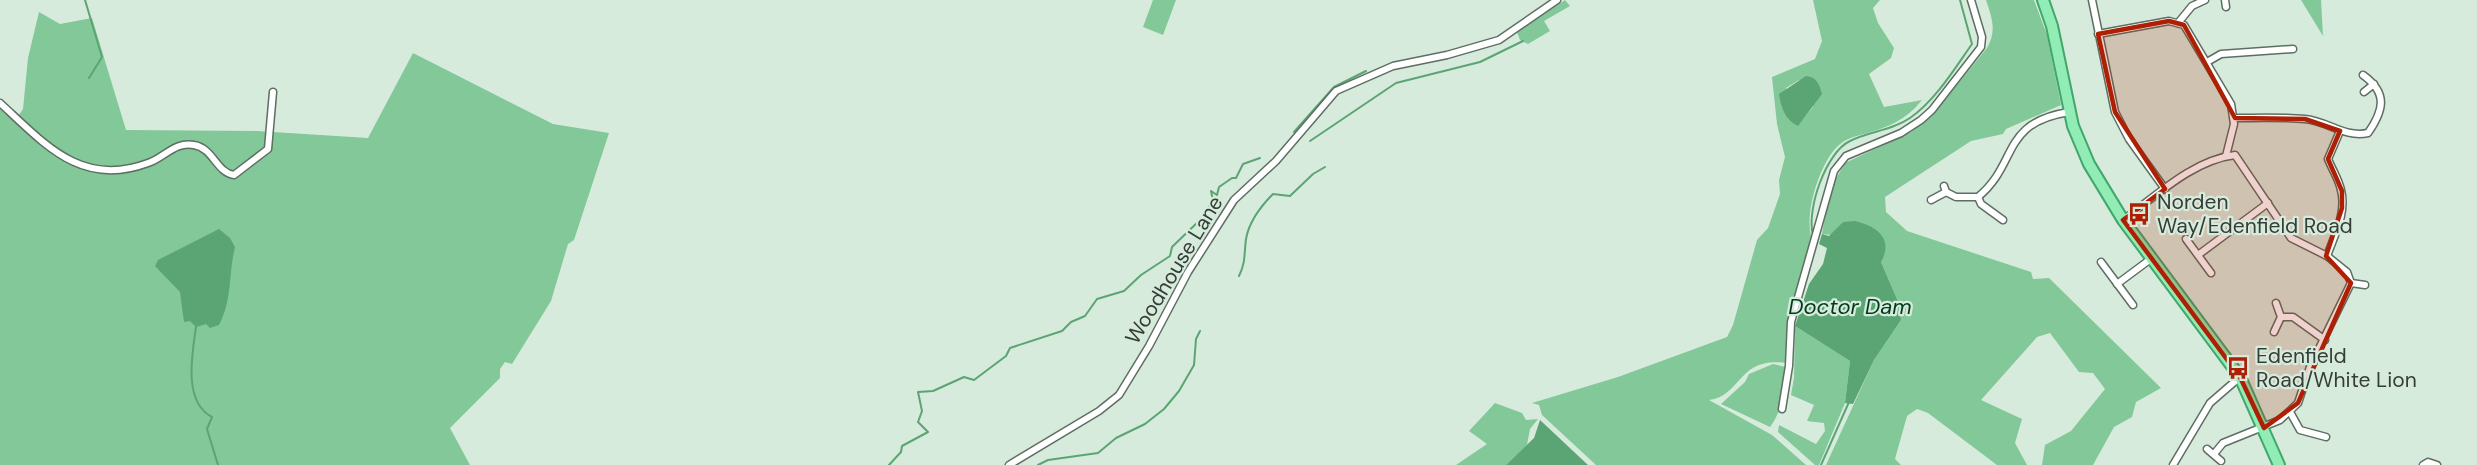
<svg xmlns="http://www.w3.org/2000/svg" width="2477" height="465" font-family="'DM Sans',sans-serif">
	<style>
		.green { fill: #83c898; fill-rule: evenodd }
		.water { fill: #5aa573 }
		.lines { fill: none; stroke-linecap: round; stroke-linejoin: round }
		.stream { stroke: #5aa573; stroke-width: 2 }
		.minor-casing { stroke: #5d6e62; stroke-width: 9 }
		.primary-casing { stroke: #41a76a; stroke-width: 14 }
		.minor { stroke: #fff; stroke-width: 6 }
		.primary { stroke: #91ecb6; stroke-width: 10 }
		.marked { fill: #ae2004; fill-opacity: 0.2; stroke: #ae2004; stroke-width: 4.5; stroke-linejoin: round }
		.labels { text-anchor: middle; stroke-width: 4.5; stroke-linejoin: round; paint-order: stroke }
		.poi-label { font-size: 21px; fill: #353d37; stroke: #d7ebdc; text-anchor: start }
		.street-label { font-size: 21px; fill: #353d37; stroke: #d7ebdc }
		.water-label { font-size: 22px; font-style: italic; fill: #003c1c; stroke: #d7ebdc }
	</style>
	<rect width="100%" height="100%" fill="#d7ebdc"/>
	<g class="green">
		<path d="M 1153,0 L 1176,0 L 1163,35 L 1143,27 Z"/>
		<path d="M 1565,0 L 1570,6 L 1544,21 L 1550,31 L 1528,44 L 1520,40 L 1517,32 Z"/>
		<path d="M 1813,0 L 1880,0 L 1873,8 L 1878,23 L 1894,48 L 1891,58 L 1869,74 L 1884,107 L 1922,100 C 1906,120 1889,127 1864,134 C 1856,136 1845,139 1839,145 C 1820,161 1803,216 1812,239 L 1788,337 L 1787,363 C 1737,356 1743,395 1709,400 L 1772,435 L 1806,465 L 1596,465 L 1542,415 L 1539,405 L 1532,403 L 1618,377 L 1727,337 L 1733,325 L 1757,240 L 1768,228 L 1780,194 L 1779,180 L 1785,157 L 1777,124 L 1772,77 L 1815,59 L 1822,41 ZM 1799,80 L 1813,107 L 1798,125 L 1786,88 Z"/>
		<path d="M 1986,0 L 2034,0 L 2047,35 L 2061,105 L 2006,129 L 2003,134 L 1971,141 L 1885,197 L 1886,212 L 1907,231 L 2031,272 L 2033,279 L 2049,278 L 2161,388 L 2136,402 L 2132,417 L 2114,427 L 2093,465 L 2042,465 L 2045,445 L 2071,431 L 2105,389 L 2093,373 L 2079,372 L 2050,333 L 2037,337 L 1981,400 L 2022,419 L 2015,443 L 2027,465 L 1997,465 L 1928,413 L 1917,409 L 1907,416 L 1895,459 L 1901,465 L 1826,465 L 1874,360 L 1901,320 L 1900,306 L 1881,262 L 1843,222 L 1833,235 L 1822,234 L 1829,191 L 1845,163 L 1911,132 L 1934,113 L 1987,48 C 1997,31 1992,18 1986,0 Z"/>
		<path d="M 2301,0 L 2321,0 L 2323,36 Z"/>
		<path d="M 39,12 L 60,24 L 92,18 L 126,130 L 257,131 L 368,138 L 413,53 L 553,124 L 609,133 L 574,240 L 568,244 L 551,301 L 512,364 L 505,362 L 500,369 L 500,378 L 450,428 L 470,465 L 0,465 L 0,108 L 15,121 L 23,109 L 28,58 Z"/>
		<path d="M 1795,326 L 1850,361 L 1845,403 L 1819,465 L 1815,465 L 1778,432 L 1779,425 L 1816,444 L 1825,431 L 1824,423 L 1807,421 L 1814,405 L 1791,395 L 1794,378 Z"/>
		<path d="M 1773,364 L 1786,367 C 1784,387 1783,411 1770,427 L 1721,404 L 1745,382 L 1749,374 Z"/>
		<path d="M 1495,403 L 1522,413 L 1526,420 L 1538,419 L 1530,429 L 1527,445 L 1506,465 L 1456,465 L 1487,444 L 1469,431 Z"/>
	</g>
	<g class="water">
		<path d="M 1806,76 C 1817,77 1819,84 1822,94 L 1798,126 C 1785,120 1781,107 1779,94 Z"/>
		<path d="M 1855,221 C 1877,226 1894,239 1881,262 L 1900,306 L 1901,320 L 1874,360 L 1853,404 L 1845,403 L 1850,361 L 1795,326 L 1809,284 L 1823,264 L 1827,248 L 1819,244 L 1822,234 L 1829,236 L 1843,222 Z"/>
		<path d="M 219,229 L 230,238 L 235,247 C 228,275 233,298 219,325 L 210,328 L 206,324 L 196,327 L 190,321 L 184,322 L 180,292 L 155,266 L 158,260 Z"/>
		<path d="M 1540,420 L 1588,465 L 1506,465 L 1534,438 Z"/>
	</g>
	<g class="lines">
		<g class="stream">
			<path d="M 85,0 L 102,57 L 89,78"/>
			<path d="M 1294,132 L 1334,87 L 1366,71"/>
			<path d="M 1310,141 L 1396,83 L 1480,62 L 1523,41"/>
			<path d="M 1813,235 C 1806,210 1826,152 1850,141 C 1869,131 1891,131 1910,118 C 1935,101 1955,68 1972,44 L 1960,0"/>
			<path d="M 1239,276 C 1246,262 1244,253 1246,239 C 1249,222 1262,205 1273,194 L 1290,196 L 1313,174 L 1325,167"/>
			<path d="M 196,327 C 192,355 183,402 212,417 L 207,429 L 218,465"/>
			<path d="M 889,465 L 901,452 L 902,446 L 928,432 L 918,422 L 922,411 L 918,392 L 933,391 L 964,377 L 974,380 L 1006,356 L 1010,348 L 1062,331 L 1071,322 L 1085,316 L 1097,299 L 1124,291 L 1141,275 L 1170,256 L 1172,247 L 1201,219 L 1213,200 L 1211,191 L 1217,195 L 1219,187 L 1232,178 L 1236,178 L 1243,164 L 1260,158"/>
			<path d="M 1038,465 L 1048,460 L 1098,453 L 1116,438 L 1145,424 L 1164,409 L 1179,391 L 1194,365 L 1196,339 L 1200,331"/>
			<path d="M 1821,465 L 1849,402"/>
		</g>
		<g class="minor-casing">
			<g id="minor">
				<path d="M 2092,0 L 2115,112 L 2129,139 L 2165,189"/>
				<path d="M 2225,0 L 2226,7"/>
				<path d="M 2178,23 L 2192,6 L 2205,0"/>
				<path d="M 2098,34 L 2169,21 L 2184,25 L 2231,104 L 2234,124 L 2226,156"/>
				<path d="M 2207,62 L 2221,54 L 2293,49"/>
				<path d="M 2364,92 L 2374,84"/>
				<path d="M 0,103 C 45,144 81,188 148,163 C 164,158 175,141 194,145 C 213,148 217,173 234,175 L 268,149 L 273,92"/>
				<path d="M 2234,118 C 2257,118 2281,117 2305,119 C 2328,121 2344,138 2368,133 C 2384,110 2388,93 2363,75"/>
				<path d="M 1946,192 L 1956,197 L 1978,197 C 2019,163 2000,123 2069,112"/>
				<path d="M 1978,197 L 1981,204 L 2003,220"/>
				<path d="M 1931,200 L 1946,192 L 1944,186"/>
				<path d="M 2123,220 C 2156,196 2193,160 2235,155 L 2291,238 L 2327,256 L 2347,272 L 2351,283"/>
				<path d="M 2186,239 L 2211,273"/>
				<path d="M 2198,255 L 2268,203"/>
				<path d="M 2327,256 C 2334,236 2347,213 2341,190 C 2339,180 2332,169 2328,159 L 2340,131"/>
				<path d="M 2101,262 L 2133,305"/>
				<path d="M 2351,283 L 2365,285"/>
				<path d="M 2117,284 L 2152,258"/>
				<path d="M 2281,317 L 2293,317 L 2325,340"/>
				<path d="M 2274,332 L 2281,317 L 2276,303"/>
				<path d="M 1782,409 L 1789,366 L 1791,322 L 1834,171 L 1846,156 L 1901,133 L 1921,120 L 1932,110 L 1981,47 L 1982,37 L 1971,0"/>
				<path d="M 2290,412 L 2300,430 L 2326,437"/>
				<path d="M 2207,449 L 2221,461"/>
				<path d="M 2214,454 L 2223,443 L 2280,420 L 2298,403 L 2310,367 L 2351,283"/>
				<path d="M 1009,465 L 1099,411 L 1119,395 L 1149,346 L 1188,272 L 1234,200 L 1276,161 L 1336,91 L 1393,66 L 1447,55 L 1499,40 L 1557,0"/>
				<path d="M 2173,465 L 2210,403 L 2240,377"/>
				<path d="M 2423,465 L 2428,462 L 2437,465"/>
			</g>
		</g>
		<g class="primary-casing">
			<path id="primary" d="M 2043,0 L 2052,26 L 2073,126 L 2089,164 L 2123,220 L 2240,377 L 2279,465"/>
		</g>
		<use href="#minor" class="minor"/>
		<use href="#primary" class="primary"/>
	</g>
	<path class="marked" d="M 2169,21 L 2184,25 L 2235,118 L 2305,119 L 2340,131 L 2328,159 L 2342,191 L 2342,208 L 2326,256 L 2351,283 L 2298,403 L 2264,428 L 2240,377 L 2123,220 L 2165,189 L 2115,112 L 2098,34 Z"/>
	<defs>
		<g id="bus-bare" transform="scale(1.8)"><path d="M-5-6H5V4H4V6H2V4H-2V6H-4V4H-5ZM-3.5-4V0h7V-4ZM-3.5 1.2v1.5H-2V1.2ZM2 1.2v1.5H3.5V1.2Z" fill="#ae2004" stroke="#d7ebdc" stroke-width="2.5" paint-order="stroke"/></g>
	</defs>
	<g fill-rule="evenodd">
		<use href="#bus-bare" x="2139" y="214"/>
		<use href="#bus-bare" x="2238" y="368"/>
	</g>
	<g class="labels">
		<g class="poi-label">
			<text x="2157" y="209">Norden<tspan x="2157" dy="24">Way/Edenfield Road</tspan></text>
			<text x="2256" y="363">Edenfield<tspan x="2256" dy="24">Road/White Lion</tspan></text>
		</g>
		<g class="street-label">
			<text transform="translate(1174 270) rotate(-59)" y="7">Woodhouse Lane</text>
		</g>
		<g class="water-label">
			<text x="1850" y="314">Doctor Dam</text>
		</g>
	</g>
</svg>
